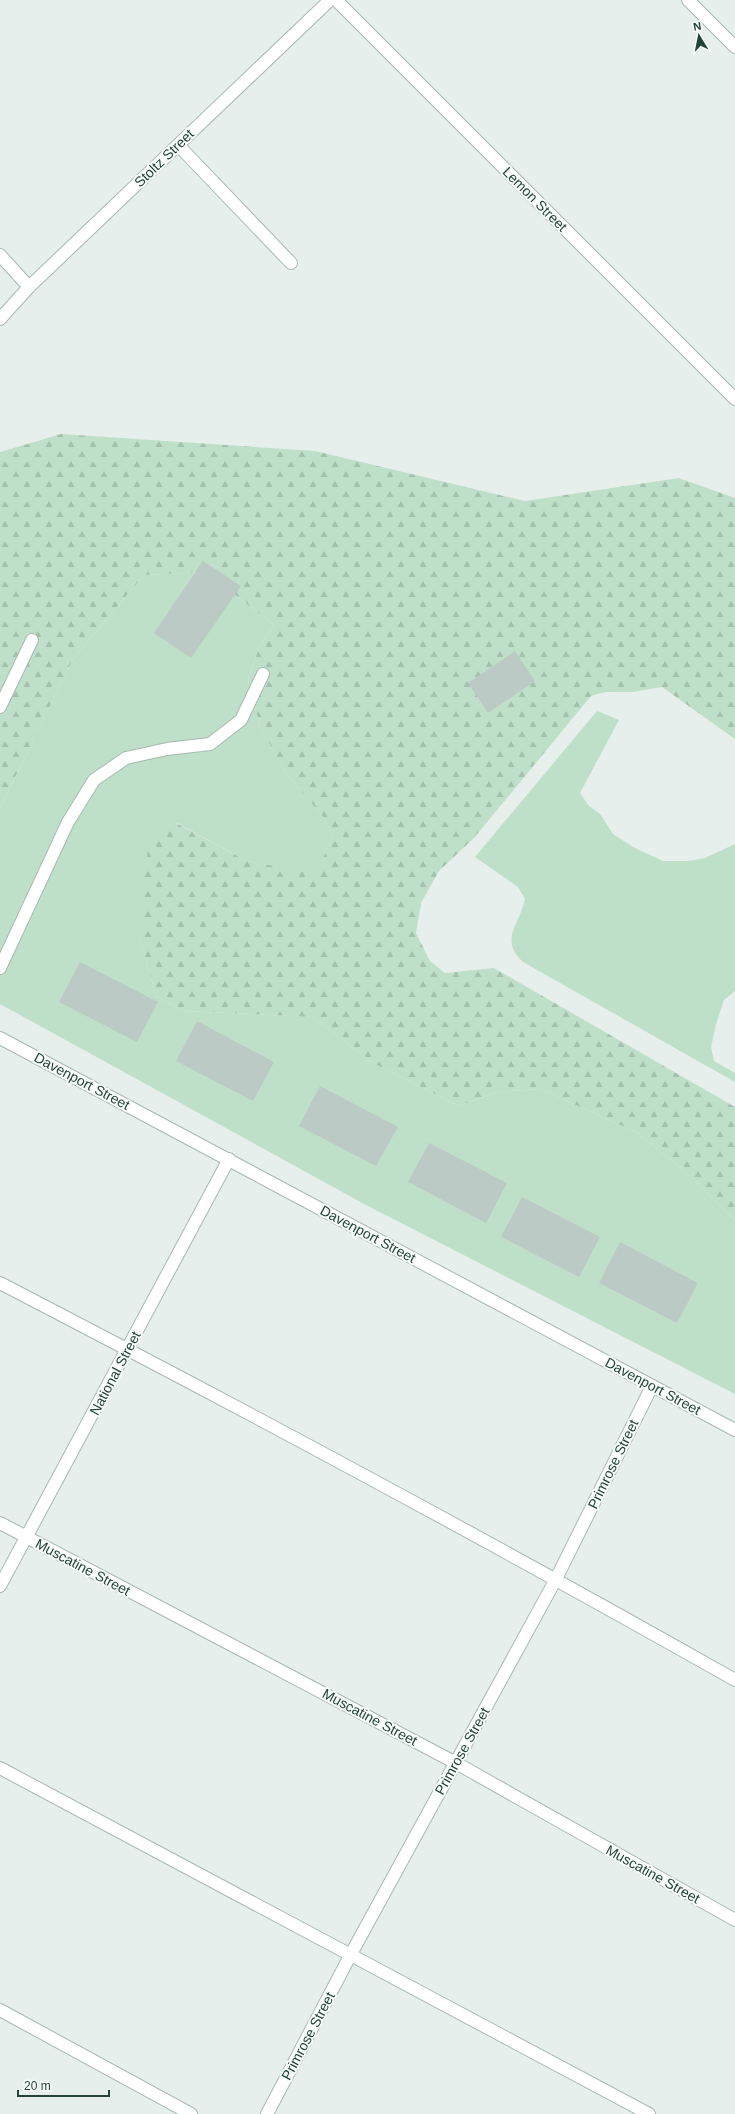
<svg xmlns="http://www.w3.org/2000/svg" width="735" height="2114" font-family="Arial,sans-serif">
	<style>
		.grass { fill: #bfe0c8 }
		.forest { fill: url(#forest-firs) }
		.building { fill: #bbcac4 }
		.lines { fill: none; stroke-linecap: round; stroke-linejoin: round }
		.service-casing { stroke: #a8b8b2; stroke-width: 14 }
		.minor-casing { stroke: #a8b8b2; stroke-width: 14 }
		.service { stroke: #fff; stroke-width: 12 }
		.minor { stroke: #fff; stroke-width: 12 }
		.labels { text-anchor: middle; stroke-width: 4; stroke-linejoin: round; paint-order: stroke }
		.street-label { font-size: 14px; fill: #24423a; stroke: #f7fbf9 }
	</style>
	<defs>
		<pattern id="forest-firs" width="22" height="20" patternUnits="userSpaceOnUse"><rect width="22" height="20" fill="#bfe0c8"/><path d="M5 1l3.5 6h-7zM16 11l3.5 6h-7z" fill="#a4c1ad"/></pattern>
	</defs>
	<rect width="100%" height="100%" fill="#e6efeb"/>
	<g class="grass">
		<path d="M 204,572 L 274,625 L 259,647 L 248,680 L 260,727 L 287,775 L 325,819 L 333,836 L 316,875 L 247,861 L 177,823 L 140,905 L 140,940 L 156,996 L 183,1011 L 313,1017 L 373,1063 L 459,1106 L 496,1092 L 540,1089 L 636,1132 L 681,1168 L 735,1220 L 735,1394 L 366,1205 L 0,1004 L 0,808 L 73,659 L 144,575 Z"/>
		<path d="M 597,711 L 619,720 L 580,793 L 589,806 L 600,814 L 613,834 L 633,847 L 663,861 L 688,861 L 705,858 L 735,844 L 735,991 L 724,1000 L 716,1024 L 711,1047 L 714,1061 L 735,1073 L 735,1082 L 523,962 C 499,939 519,926 525,899 L 518,887 L 475,857 Z"/>
	</g>
	<path class="forest" d="M 61,434 L 315,451 L 525,501 L 679,478 L 735,498 L 735,739 L 662,687 L 633,692 L 606,692 L 591,696 L 474,838 L 439,871 L 421,903 L 416,933 L 430,961 L 445,973 L 494,968 L 735,1107 L 735,1220 L 681,1168 L 636,1132 L 540,1089 L 496,1092 L 459,1106 L 373,1063 L 313,1017 L 183,1011 L 156,996 L 140,940 L 140,905 L 149,843 L 176,823 L 247,861 L 316,874 L 333,836 L 325,819 L 287,775 L 260,727 L 248,680 L 259,647 L 274,625 L 205,572 L 144,575 L 73,659 L 0,808 L 0,452 Z"/>
	<g class="building">
		<path d="M 203,561 L 241,586 L 191,658 L 154,633 Z"/>
		<path d="M 515,651 L 535,681 L 488,713 L 468,683 Z"/>
		<path d="M 80,962 L 158,1002 L 137,1042 L 59,1002 Z"/>
		<path d="M 197,1021 L 274,1062 L 253,1101 L 176,1061 Z"/>
		<path d="M 320,1086 L 398,1127 L 376,1166 L 299,1126 Z"/>
		<path d="M 429,1143 L 507,1183 L 486,1223 L 408,1182 Z"/>
		<path d="M 522,1197 L 600,1237 L 579,1277 L 501,1237 Z"/>
		<path d="M 620,1242 L 698,1283 L 677,1323 L 599,1283 Z"/>
	</g>
	<g class="lines">
		<g class="service-casing">
			<g id="service">
				<path d="M 688,0 L 735,47"/>
				<path d="M 178,145 L 291,263"/>
				<path d="M 0,255 L 29,287"/>
				<path d="M 0,707 L 32,640"/>
				<path d="M 0,968 L 68,822 L 94,780 L 126,758 L 167,749 L 210,744 L 241,720 L 263,674"/>
				<path d="M 0,1283 C 247,1411 493,1543 735,1680"/>
				<path d="M 0,1768 L 649,2114"/>
			</g>
		</g>
		<g class="minor-casing">
			<g id="minor">
				<path d="M 336,0 L 735,399"/>
				<path d="M 0,319 L 29,287 L 330,0"/>
				<path d="M 0,1038 L 735,1430"/>
				<path d="M 0,1523 L 456,1763 L 735,1920"/>
				<path d="M 0,1586 L 229,1159"/>
				<path d="M 0,2010 L 191,2114"/>
				<path d="M 267,2114 L 351,1954 L 556,1579 L 652,1386"/>
			</g>
		</g>
		<use href="#service" class="service"/>
		<use href="#minor" class="minor"/>
	</g>
	<g class="labels">
		<g class="street-label">
			<text transform="translate(164 158) rotate(-44)" y="5">Stoltz Street</text>
			<text transform="translate(535 199) rotate(45)" y="5">Lemon Street</text>
			<text transform="translate(82 1081) rotate(28)" y="5">Davenport Street</text>
			<text transform="translate(368 1234) rotate(28)" y="5">Davenport Street</text>
			<text transform="translate(115 1373) rotate(-62)" y="5">National Street</text>
			<text transform="translate(653 1386) rotate(28)" y="5">Davenport Street</text>
			<text transform="translate(613 1464) rotate(-64)" y="5">Primrose Street</text>
			<text transform="translate(83 1567) rotate(28)" y="5">Muscatine Street</text>
			<text transform="translate(370 1717) rotate(28)" y="5">Muscatine Street</text>
			<text transform="translate(462 1751) rotate(-61)" y="5">Primrose Street</text>
			<text transform="translate(653 1874) rotate(29)" y="5">Muscatine Street</text>
			<text transform="translate(308 2036) rotate(-62)" y="5">Primrose Street</text>
		</g>
	</g>
	<g transform="translate(699 36) rotate(350)" stroke="#f7fbf9" stroke-width="3" paint-order="stroke">
	<path d="M0-3L7 15L0 10L-7 15Z" fill="#24423a"/>
	<text y="-6" font-size="11" font-weight="bold" text-anchor="middle" fill="#24423a">N</text>
	</g>
	<path d="M18 2090v6h91v-6" fill="none" stroke="#24423a" stroke-width="2"/>
	<text x="24" y="2090" font-size="12" fill="#24423a" stroke="#f7fbf9" stroke-width="3" paint-order="stroke">20 m</text>
</svg>
